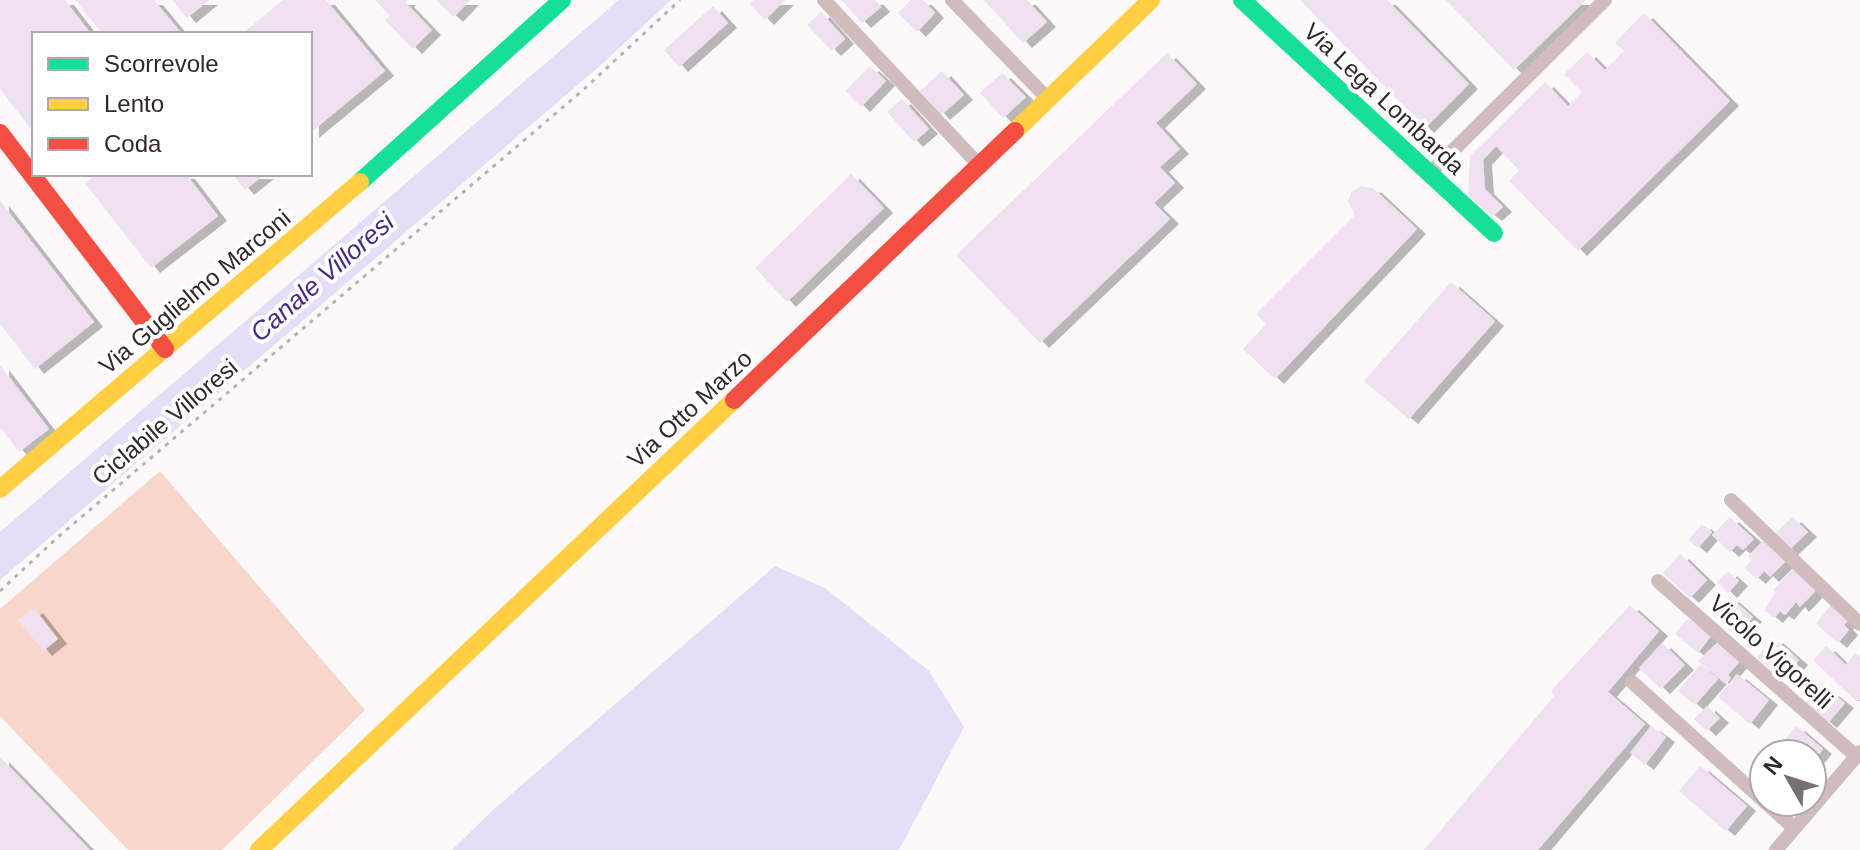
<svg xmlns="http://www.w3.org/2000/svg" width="1860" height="850" font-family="Helvetica,sans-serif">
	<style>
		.green { fill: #f9d6ca }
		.water { fill: #e4def6 }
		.building { fill: #efe1ef; filter: url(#shadow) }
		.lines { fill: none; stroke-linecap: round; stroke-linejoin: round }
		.path { stroke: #bdb0b1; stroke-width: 3; stroke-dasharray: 4 6; stroke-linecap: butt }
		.street { stroke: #d0bbbd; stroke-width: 14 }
		.fast { stroke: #16e098; stroke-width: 18 }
		.slow { stroke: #ffcf43; stroke-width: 18 }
		.jam { stroke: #f24e42; stroke-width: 18 }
		.labels { text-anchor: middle; stroke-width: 8; stroke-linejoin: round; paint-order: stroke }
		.street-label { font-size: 24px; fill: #32272c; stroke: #fff }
		.water-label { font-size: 26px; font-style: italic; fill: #4a2884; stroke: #fff }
	</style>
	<defs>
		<filter id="shadow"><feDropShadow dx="9" dy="5" stdDeviation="0" flood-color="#0004"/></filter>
	</defs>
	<rect width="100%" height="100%" fill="#fdf8fa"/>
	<path class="green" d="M 160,471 L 365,710 L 222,850 L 128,850 L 0,716 L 0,609 Z"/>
	<g class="water">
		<path d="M 619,0 L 671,0 L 602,64 L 0,580 L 0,532 Z"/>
		<path d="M 775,566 L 825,588 L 929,671 L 964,727 L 899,850 L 452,850 L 494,809 Z"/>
	</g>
	<g class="building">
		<path d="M 0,0 L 65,0 L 91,34 L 34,34 L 34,133 L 0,89 Z"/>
		<path d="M 75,0 L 154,0 L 182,34 L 103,34 Z"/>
		<path d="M 172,0 L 209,0 L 187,18 Z"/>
		<path d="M 283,0 L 326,0 L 385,71 L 310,133 L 310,34 L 242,34 Z"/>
		<path d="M 375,0 L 407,0 L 405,2 L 432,30 L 413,49 L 385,20 L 390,16 Z"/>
		<path d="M 436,0 L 470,0 L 454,17 Z"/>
		<path d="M 753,0 L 785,0 L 765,20 L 750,4 Z"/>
		<path d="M 841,0 L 875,0 L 881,7 L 862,23 Z"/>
		<path d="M 911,0 L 923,0 L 935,13 L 917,32 L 898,13 Z"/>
		<path d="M 984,0 L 1027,0 L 1047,22 L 1023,43 Z"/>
		<path d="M 1300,0 L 1387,0 L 1469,84 L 1425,128 Z"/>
		<path d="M 1446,0 L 1586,0 L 1514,70 Z"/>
		<path d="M 713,6 L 728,23 L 679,67 L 664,50 Z"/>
		<path d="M 821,12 L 845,39 L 832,51 L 807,25 Z"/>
		<path d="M 1644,13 L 1730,101 L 1578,251 L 1509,181 L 1519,170 L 1496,146 L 1483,160 L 1485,189 L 1503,207 L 1493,216 L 1468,196 L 1470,156 L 1545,82 L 1568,106 L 1582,92 L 1564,74 L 1587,52 L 1605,70 L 1624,51 L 1615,43 Z"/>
		<path d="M 1167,53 L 1197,84 L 1156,123 L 1180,149 L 1160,167 L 1175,183 L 1154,203 L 1170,219 L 1040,343 L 956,255 Z"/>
		<path d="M 870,66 L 886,81 L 861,107 L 845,91 Z"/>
		<path d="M 942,71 L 964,95 L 941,115 L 920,91 Z"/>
		<path d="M 1002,73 L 1026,97 L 1003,118 L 980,93 Z"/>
		<path d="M 902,99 L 929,129 L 914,142 L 887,112 Z"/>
		<path d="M 97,174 L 186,174 L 218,216 L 151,268 L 85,183 Z"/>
		<path d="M 232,174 L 265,174 L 245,190 Z"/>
		<path d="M 851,174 L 884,208 L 787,302 L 755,268 Z"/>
		<path d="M 1361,186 L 1373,188 L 1417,229 L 1275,379 L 1243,349 L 1266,324 L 1256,314 L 1355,215 L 1348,201 L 1352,191 Z"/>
		<path d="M 0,201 L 94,322 L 35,369 L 0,324 Z"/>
		<path d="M 1451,282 L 1495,321 L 1409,419 L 1364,381 Z"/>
		<path d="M 0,365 L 49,429 L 19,452 L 0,427 Z"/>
		<path d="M 1730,517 L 1754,539 L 1743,550 L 1737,545 L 1730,552 L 1712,535 Z"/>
		<path d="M 1792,517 L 1808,532 L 1789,550 L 1774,535 Z"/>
		<path d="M 1702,524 L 1712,532 L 1698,548 L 1688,540 Z"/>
		<path d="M 1765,539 L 1787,560 L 1770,577 L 1764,571 L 1757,579 L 1744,568 L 1752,560 L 1748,556 Z"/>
		<path d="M 1680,554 L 1707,580 L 1690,598 L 1663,573 Z"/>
		<path d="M 1795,567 L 1818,588 L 1800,607 L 1796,602 L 1785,615 L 1780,611 L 1774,618 L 1764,610 L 1775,593 L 1773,590 Z"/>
		<path d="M 1728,571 L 1739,581 L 1728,593 L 1717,582 Z"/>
		<path d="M 1730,597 L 1753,617 L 1736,636 L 1714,616 Z"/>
		<path d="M 1833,602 L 1851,617 L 1844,625 L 1849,630 L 1838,643 L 1816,624 Z"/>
		<path d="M 1630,605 L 1659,631 L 1608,692 L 1645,724 L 1538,850 L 1424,850 L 1555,695 L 1551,691 Z"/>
		<path d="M 34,608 L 58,639 L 43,651 L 18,620 Z"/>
		<path d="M 1688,618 L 1711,636 L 1698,653 L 1675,634 Z"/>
		<path d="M 1774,638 L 1799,660 L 1782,680 L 1757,657 Z"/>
		<path d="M 1718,642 L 1740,661 L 1728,675 L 1731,678 L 1726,684 L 1698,661 Z"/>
		<path d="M 1662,643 L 1685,665 L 1661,689 L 1639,668 Z"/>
		<path d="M 1826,646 L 1846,665 L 1855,653 L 1860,657 L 1860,699 L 1857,702 L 1813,660 Z"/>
		<path d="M 1701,664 L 1718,679 L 1695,705 L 1678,691 Z"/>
		<path d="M 1737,674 L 1769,700 L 1750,724 L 1718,697 Z"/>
		<path d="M 1821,684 L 1845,703 L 1828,723 L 1805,704 Z"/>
		<path d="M 1707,706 L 1720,718 L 1707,731 L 1694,719 Z"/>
		<path d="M 1651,726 L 1666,737 L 1645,765 L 1630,753 Z"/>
		<path d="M 1796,726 L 1823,749 L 1812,762 L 1812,754 L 1773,754 Z"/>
		<path d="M 0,757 L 90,850 L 0,850 Z"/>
		<path d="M 1700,766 L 1747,806 L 1726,831 L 1679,791 Z"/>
	</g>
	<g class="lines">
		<path class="path" d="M 0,591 L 58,537 L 582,91 L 680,0"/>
		<g class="street">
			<path d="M 824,0 L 979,165"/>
			<path d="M 952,0 L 1048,99"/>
			<path d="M 1430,173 L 1605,0"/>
			<path d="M 1731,500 L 1860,624"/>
			<path d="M 1658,581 L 1856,756"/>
			<path d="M 1632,682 L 1764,801"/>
			<path d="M 1765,802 L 1794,828"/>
			<path d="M 1776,850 L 1860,752"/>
		</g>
		<g class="fast">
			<path d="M 1242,0 L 1494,233"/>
			<path d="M 360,182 L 562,0"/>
		</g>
		<g class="slow">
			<path d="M 1015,131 L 1151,0"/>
			<path d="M 0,489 L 360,182"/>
			<path d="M 259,850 L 734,400"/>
		</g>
		<g class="jam">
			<path d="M 0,133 L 165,349"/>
			<path d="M 734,400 L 1015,131"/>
		</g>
	</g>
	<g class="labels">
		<g class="street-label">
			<text transform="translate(1384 99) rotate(43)" y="8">Via Lega Lombarda</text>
			<text transform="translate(195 292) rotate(-40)" y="8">Via Guglielmo Marconi</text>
			<text transform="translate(690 409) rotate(-43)" y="8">Via Otto Marzo</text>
			<text transform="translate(165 422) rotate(-40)" y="8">Ciclabile Villoresi</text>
			<text transform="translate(1771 652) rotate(42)" y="8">Vicolo Vigorelli</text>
		</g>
		<g class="water-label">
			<text transform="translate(322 277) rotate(-41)" y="9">Canale Villoresi</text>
		</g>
	</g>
	<rect x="32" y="32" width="280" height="144" fill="#ffffff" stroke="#ada9ab" stroke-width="2"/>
	<rect x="48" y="58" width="40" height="12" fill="#16e098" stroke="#ada9ab" stroke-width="2"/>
	<text x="104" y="72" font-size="24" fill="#32272c">Scorrevole</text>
	<rect x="48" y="98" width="40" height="12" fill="#ffcf43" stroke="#ada9ab" stroke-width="2"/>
	<text x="104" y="112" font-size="24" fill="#32272c">Lento</text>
	<rect x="48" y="138" width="40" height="12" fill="#f24e42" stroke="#ada9ab" stroke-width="2"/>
	<text x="104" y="152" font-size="24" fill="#32272c">Coda</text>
	<g transform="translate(1788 778) rotate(309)"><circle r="38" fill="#ffffff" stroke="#ada9ab" stroke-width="2"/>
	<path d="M0-6L14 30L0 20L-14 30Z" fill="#797074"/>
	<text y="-12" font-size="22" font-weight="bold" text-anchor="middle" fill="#32272c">N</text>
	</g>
</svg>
